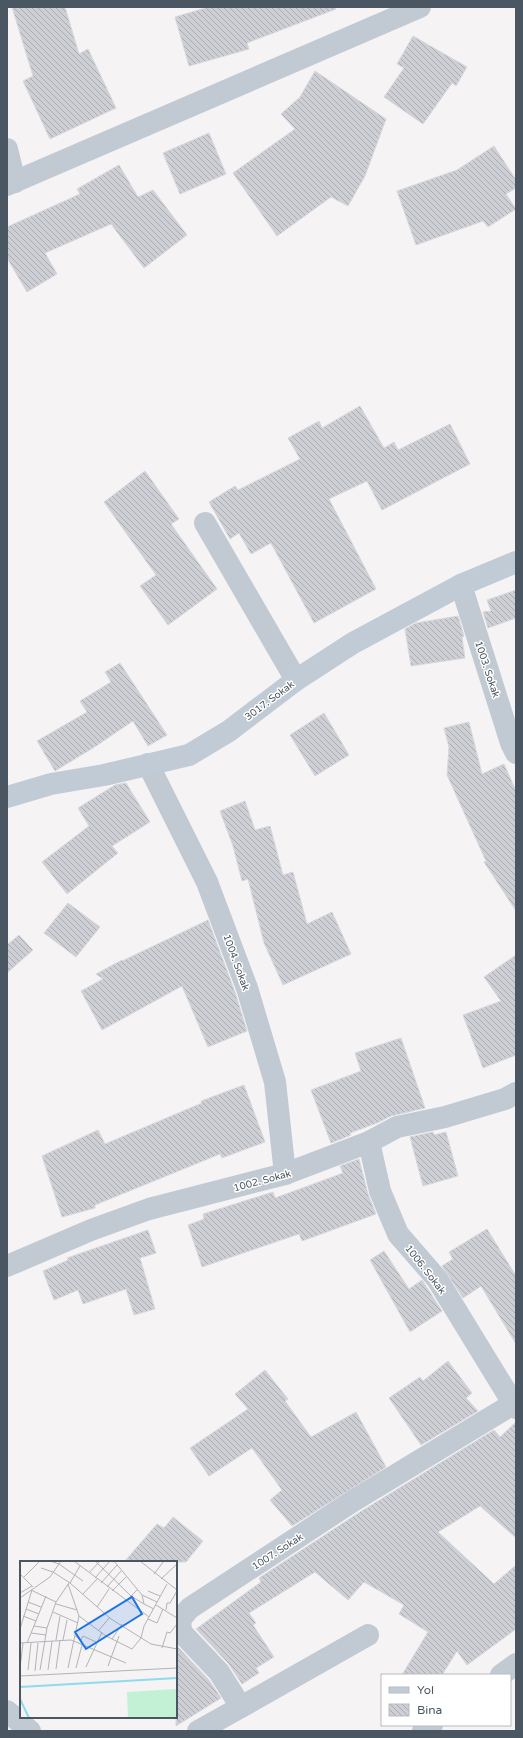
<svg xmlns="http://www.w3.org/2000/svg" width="523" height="1738" font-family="'Varela Round',sans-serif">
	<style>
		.building { fill: url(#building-back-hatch); stroke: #d7d9de }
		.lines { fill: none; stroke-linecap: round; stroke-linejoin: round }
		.street { stroke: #c1cad2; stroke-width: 22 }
		.secondary { stroke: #c1cbd6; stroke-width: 22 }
		.labels { text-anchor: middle; stroke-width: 3; stroke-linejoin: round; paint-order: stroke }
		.street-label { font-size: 10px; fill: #4a5661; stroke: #fff }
		.inset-river { fill: none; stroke: #90daee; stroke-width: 2 }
		.inset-road { fill: none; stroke: #b1b4b9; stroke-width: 1 }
		.view { fill: #1a73e8; fill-opacity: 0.15; stroke: #1a73e8; stroke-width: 2 }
		.inset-edge { fill: none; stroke: #4a5661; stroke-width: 2 }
	</style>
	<defs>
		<pattern id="building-back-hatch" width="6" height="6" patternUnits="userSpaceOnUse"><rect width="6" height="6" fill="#cdcfd5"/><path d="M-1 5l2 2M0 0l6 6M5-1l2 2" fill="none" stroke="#a8abb0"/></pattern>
	</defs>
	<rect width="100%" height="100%" fill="#f5f3f3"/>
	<g class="building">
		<path d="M 12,7 L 65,7 L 79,54 L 88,49 L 116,108 L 50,139 L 23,81 L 33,76 Z"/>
		<path d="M 209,7 L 335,7 L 336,9 L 247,43 L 249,49 L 189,66 L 175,17 Z"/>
		<path d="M 413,36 L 467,67 L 456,86 L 452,83 L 423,124 L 384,97 L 404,68 L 397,64 Z"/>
		<path d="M 315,71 L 386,119 L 365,176 L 348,206 L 331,197 L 277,236 L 233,173 L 295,129 L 281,114 L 300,97 Z"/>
		<path d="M 209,133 L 226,174 L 180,194 L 163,153 Z"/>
		<path d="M 494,146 L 516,180 L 516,188 L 506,194 L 516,209 L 488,227 L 483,221 L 416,245 L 397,191 L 457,170 Z"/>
		<path d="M 119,165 L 138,197 L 153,190 L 187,235 L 144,268 L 111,224 L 45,253 L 57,274 L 27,292 L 7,258 L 7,227 L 80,194 L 77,189 Z"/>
		<path d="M 360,406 L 384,448 L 394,442 L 398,450 L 450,424 L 470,464 L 382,510 L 367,481 L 329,499 L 376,589 L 314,623 L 271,543 L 251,554 L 239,533 L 230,539 L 209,502 L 235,486 L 238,490 L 300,459 L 288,438 L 319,421 L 322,428 Z"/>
		<path d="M 145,471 L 179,519 L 171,524 L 217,589 L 168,625 L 140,586 L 156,575 L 104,502 Z"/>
		<path d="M 516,590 L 516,618 L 488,628 L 483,612 L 491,611 L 487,600 Z"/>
		<path d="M 458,616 L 464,636 L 462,637 L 465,658 L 411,666 L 405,629 L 416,623 Z"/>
		<path d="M 120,663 L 167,735 L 148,746 L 133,721 L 93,748 L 55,771 L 37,741 L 87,712 L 80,701 L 111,682 L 105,672 Z"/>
		<path d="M 324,713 L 349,755 L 315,776 L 290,735 Z"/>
		<path d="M 469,722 L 482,774 L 504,764 L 516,791 L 516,911 L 484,862 L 486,861 L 447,775 L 449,747 L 444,728 Z"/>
		<path d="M 126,783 L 150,822 L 112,846 L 118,853 L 67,894 L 42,862 L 89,826 L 78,808 L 115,785 Z"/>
		<path d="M 245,801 L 255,830 L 270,826 L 283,875 L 293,872 L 307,924 L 332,912 L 351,954 L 283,985 L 264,943 L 248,879 L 242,881 L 233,846 L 220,811 Z"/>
		<path d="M 68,903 L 100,927 L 76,957 L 44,933 Z"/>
		<path d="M 208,920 L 235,992 L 247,1031 L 208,1047 L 182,986 L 102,1030 L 81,991 L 103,979 L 96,974 L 122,960 L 122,961 Z"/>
		<path d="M 19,935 L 33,950 L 7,973 L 7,945 Z"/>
		<path d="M 516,955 L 516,1055 L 483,1068 L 463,1015 L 501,1001 L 484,977 Z"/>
		<path d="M 401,1038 L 425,1108 L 391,1116 L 377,1123 L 350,1133 L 351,1135 L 331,1143 L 311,1090 L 361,1071 L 355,1053 Z"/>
		<path d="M 244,1085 L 265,1142 L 222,1158 L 220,1154 L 95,1205 L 95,1208 L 62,1217 L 42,1156 L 98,1130 L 105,1144 L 202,1103 L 201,1101 Z"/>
		<path d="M 433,1132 L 434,1135 L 446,1132 L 458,1176 L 423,1186 L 410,1137 Z"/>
		<path d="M 359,1159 L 368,1194 L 376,1214 L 302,1241 L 299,1234 L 202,1267 L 188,1225 L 204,1219 L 203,1214 L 273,1192 L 275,1198 L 327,1179 L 343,1173 L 340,1166 Z"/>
		<path d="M 487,1229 L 516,1276 L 516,1344 L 481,1286 L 463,1298 L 442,1266 L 453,1259 L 449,1252 Z"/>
		<path d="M 148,1230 L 156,1253 L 140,1258 L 155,1309 L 134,1315 L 126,1289 L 83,1304 L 78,1290 L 54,1300 L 43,1271 L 68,1260 L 67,1258 Z"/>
		<path d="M 384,1251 L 409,1289 L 422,1280 L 442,1311 L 410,1332 L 370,1260 Z"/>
		<path d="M 448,1361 L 472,1393 L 466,1398 L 478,1411 L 421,1445 L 389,1398 L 420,1377 L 423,1381 Z"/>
		<path d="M 265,1370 L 288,1399 L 285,1401 L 311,1437 L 356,1412 L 386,1467 L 292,1526 L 270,1500 L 282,1490 L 252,1448 L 209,1476 L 190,1448 L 248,1409 L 235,1394 Z"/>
		<path d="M 516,1422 L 516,1538 L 480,1506 L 438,1532 L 494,1584 L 516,1565 L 516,1629 L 467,1665 L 457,1651 L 442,1675 L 402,1675 L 428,1632 L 399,1614 L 404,1605 L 364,1582 L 348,1600 L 315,1572 L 249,1613 L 256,1623 L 253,1625 L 274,1657 L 256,1668 L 259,1673 L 242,1684 L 228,1663 L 196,1629 L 261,1582 L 259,1578 L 360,1512 L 494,1430 L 500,1437 Z"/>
		<path d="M 173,1517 L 203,1541 L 186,1562 L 124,1562 L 157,1524 L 164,1528 Z"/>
		<path d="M 176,1645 L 209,1680 L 221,1698 L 176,1726 Z"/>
	</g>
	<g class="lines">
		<g class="street">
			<path d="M 7,149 L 15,182"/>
			<path d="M 7,185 L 420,7"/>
			<path d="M 205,523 L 296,680"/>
			<path d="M 461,585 L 511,743 L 516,753"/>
			<path d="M 148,764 L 207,882 L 247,988 L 275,1082 L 285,1174"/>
			<path d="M 369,1142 L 380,1191 L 398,1234 L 437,1279 L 516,1408"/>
			<path d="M 7,1266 L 91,1230 L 149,1209 L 285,1174 L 369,1142 L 397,1127 L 445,1117 L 505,1099 L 516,1093"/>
			<path d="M 501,1675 L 516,1664"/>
			<path d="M 241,1707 L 368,1635"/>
			<path d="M 7,1711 L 30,1731"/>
			<path d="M 198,1731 L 241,1707 L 219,1672 L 182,1633 C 178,1620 182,1617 190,1608 L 353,1501 L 513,1404"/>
			<path d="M 423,1731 L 432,1725"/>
		</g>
		<path class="secondary" d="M 7,797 L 51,784 L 104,775 L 189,755 L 229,731 L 296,680 L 353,643 L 461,585 L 516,562"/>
	</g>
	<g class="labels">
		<g class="street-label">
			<text transform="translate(488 669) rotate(72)" y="4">1003. Sokak</text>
			<text transform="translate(269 700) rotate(-37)" y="4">3017. Sokak</text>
			<text transform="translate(237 962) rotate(70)" y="4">1004. Sokak</text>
			<text transform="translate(262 1180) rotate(-15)" y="4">1002. Sokak</text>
			<text transform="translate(426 1269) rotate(52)" y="4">1006. Sokak</text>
			<text transform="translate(277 1551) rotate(-33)" y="4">1007. Sokak</text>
		</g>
	</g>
	<g transform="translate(20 1561)">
		<rect width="157" height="157" fill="#f5f3f3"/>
		<path d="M 157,128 L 157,157 L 108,157 L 107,131 Z" fill="#c3f1d5"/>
		<path class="inset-river" d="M 0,126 L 157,117M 0,138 L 9,157"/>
		<path class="inset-road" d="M 30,0 L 39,3 L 63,20M 54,0 L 129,56M 75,0 L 111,35 L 124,43M 94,0 L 122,34 L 124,43 L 134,48M 120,0 L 157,29M 21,7 L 33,11 L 50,22 L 91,58 L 131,83 L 157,88M 69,12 L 80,0M 0,13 L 13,26M 134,13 L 144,0M 3,17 L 20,0M 75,17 L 90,0M 141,18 L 157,3M 50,22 L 60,5M 81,22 L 97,4M 48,23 L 59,55 L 86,75 L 112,88 L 121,77 L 124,65 L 147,23M 87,26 L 101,10M 11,29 L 36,41M 92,30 L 106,16M 128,30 L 140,35M 0,32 L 12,25M 63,33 L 77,18M 122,34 L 137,41M 0,37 L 30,16 L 41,0M 106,40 L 117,29M 8,41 L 21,46M 36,43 L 57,49M 136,44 L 157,57M 77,46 L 89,28M 6,48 L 19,53M 146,49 L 147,42 L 150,42 L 157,30M 33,51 L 58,62M 3,55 L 16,60M 128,58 L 137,62 L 143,48M 14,65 L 27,67M 0,68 L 12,29M 79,69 L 90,56M 11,72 L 26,74M 55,75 L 61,79 L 63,75 L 76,81M 92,78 L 102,63M 36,79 L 40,55M 43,79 L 47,59M 0,82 L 51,79 L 106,102M 7,82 L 26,35M 142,87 L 147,71 L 150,72 L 157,63M 88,105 L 99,75M 66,106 L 82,71M 0,107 L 3,82M 48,107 L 59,55M 56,107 L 62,84M 36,108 L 40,79M 8,109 L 11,82M 20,109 L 27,67 L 36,41 L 49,22M 28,109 L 32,80M 15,110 L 18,82M 0,115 L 157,107"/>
		<path class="view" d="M 112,36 L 122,53 L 66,88 L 55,71 Z"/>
		<rect width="157" height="157" class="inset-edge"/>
	</g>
	<rect width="523" height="1738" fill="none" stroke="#4a5661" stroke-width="16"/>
	<rect x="381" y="1674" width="130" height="52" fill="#ffffff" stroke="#b7bbc0"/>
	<rect x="389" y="1687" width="20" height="6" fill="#c1cbd6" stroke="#b7bbc0"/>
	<text x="417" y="1694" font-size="12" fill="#4a5661">Yol</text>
	<rect x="389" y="1704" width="20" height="12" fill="url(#building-back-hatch)" stroke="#b7bbc0"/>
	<text x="417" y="1714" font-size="12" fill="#4a5661">Bina</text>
</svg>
